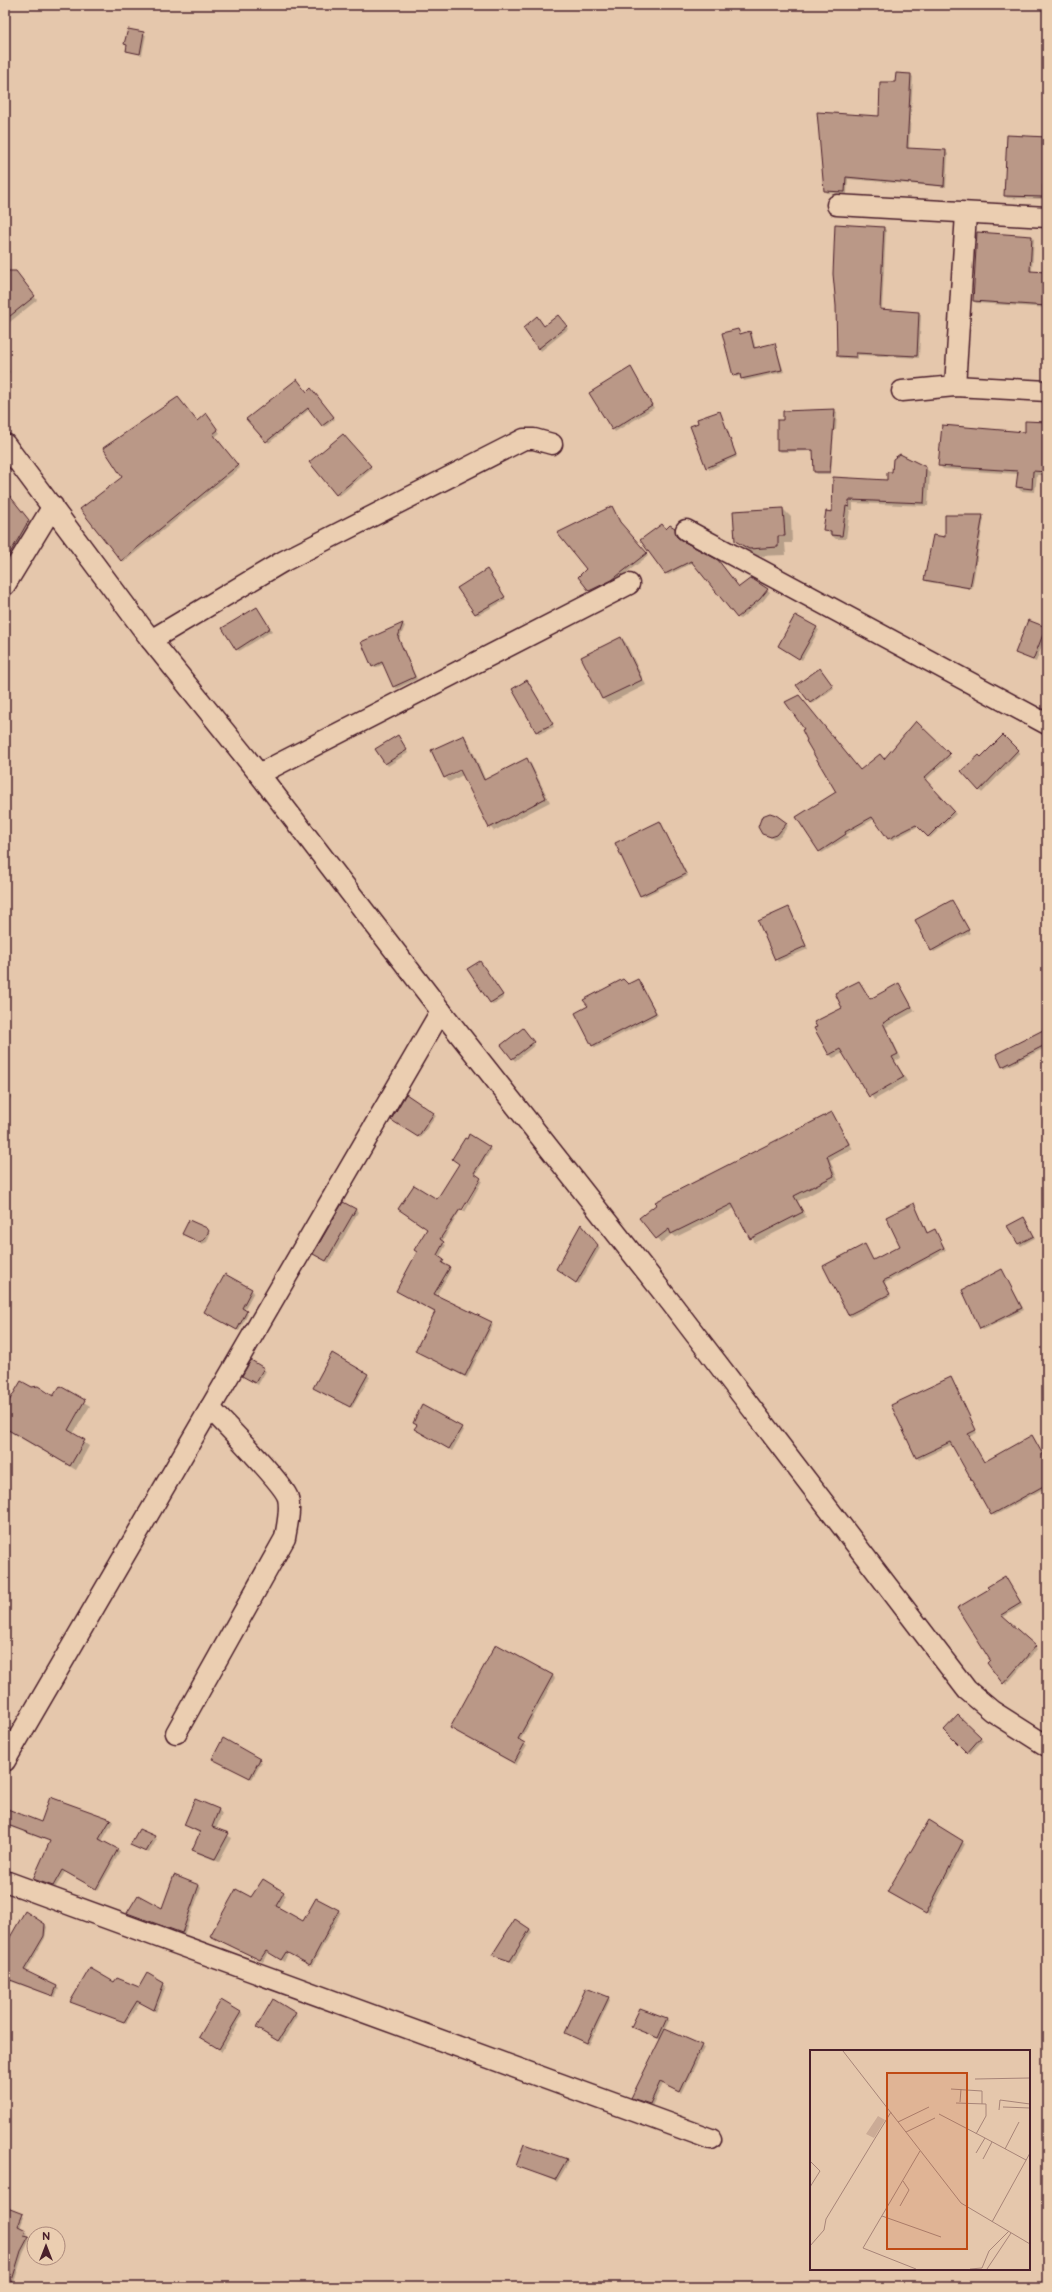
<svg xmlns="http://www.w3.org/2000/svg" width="1052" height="2292" font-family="'Balsamiq Sans',sans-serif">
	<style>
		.shadow { fill: #0003 }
		.building { fill: #ba9887; stroke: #4a1f2b }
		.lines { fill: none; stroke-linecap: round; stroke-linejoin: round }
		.minor-casing { stroke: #4a1f2b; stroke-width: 23 }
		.minor { stroke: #ebceb1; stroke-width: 20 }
		.inset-road { fill: none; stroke: #a78478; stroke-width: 1 }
		.view { fill: #c04a14; fill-opacity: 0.15; stroke: #c04a14; stroke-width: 2 }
		.inset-edge { fill: none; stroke: #4a1f2b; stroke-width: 2 }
	</style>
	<rect width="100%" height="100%" fill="#e5c7ac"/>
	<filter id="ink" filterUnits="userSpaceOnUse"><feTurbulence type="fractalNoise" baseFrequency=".025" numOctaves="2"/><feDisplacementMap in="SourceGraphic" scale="8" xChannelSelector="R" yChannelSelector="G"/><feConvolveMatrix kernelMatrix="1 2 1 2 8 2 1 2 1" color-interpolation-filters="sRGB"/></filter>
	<g filter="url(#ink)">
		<g class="shadow">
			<path d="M 128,30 L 146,35 L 142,55 L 127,50 L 128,46 L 125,44 Z"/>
			<path d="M 911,75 L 913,77 L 909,149 L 946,151 L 948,154 L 946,187 L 848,179 L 847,194 L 827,193 L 825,190 L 880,117 L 896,83 Z"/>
			<path d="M 1047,138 L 1047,187 L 1045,187 L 1045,199 L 1007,198 L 1005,195 Z"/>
			<path d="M 883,228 L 886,230 L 882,310 L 919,313 L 921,315 L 919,358 L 858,355 L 858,359 L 840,358 L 838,356 Z"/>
			<path d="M 1031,237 L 1034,239 L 1031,287 L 1047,288 L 1047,308 L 976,303 L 974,301 Z"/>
			<path d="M 5,275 L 20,277 L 37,300 L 5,326 Z"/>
			<path d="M 560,318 L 568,329 L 541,351 L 539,348 L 544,327 Z"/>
			<path d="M 738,330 L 741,335 L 750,332 L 752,334 L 756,349 L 775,344 L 784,372 L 744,381 L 741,376 L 736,377 L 734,375 Z"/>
			<path d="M 5,365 L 10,372 L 5,376 Z"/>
			<path d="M 631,368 L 654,408 L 615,432 L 613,429 Z"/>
			<path d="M 314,392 L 335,419 L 325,427 L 310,409 L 269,443 L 248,419 Z"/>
			<path d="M 834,410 L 837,412 L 836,430 L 834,430 L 831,474 L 817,474 L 815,472 L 814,451 L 781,452 L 778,450 Z"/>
			<path d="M 719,412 L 737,457 L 709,470 L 692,426 Z"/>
			<path d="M 208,417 L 220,433 L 215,437 L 240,468 L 124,562 L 82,509 L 198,422 Z"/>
			<path d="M 1047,424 L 1047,475 L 1037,475 L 1035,492 L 1021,491 L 1017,487 L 1018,474 L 943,469 L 939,465 Z"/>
			<path d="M 345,437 L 372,469 L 339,496 L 337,494 Z"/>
			<path d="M 925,468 L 930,472 L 928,506 L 853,503 L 853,510 L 850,510 L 846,539 L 836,539 L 824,529 L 833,513 L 834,478 L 888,481 L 893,473 Z"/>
			<path d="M 5,491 L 31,523 L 5,567 Z"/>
			<path d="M 612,507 L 622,525 L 648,556 L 616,581 L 592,593 L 579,577 L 588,570 Z"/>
			<path d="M 783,509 L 791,517 L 792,543 L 785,543 L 786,555 L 758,556 L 744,548 L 736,540 L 734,512 Z"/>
			<path d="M 982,516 L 984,518 L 972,589 L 928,582 L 925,580 L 946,538 Z"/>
			<path d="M 674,529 L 678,539 L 740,588 L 751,579 L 770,592 L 763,601 L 740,619 L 694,562 L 668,575 L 666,573 L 666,530 Z"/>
			<path d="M 487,570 L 506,600 L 478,615 L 475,613 Z"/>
			<path d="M 259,610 L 272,631 L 239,651 L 237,649 Z"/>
			<path d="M 403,624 L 405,626 L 399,640 L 417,679 L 396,689 L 384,664 L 375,668 L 373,666 L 362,643 Z"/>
			<path d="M 816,628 L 819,630 L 802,660 L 779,646 Z"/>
			<path d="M 1045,628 L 1047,632 L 1036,662 L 1016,653 Z"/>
			<path d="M 621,638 L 626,643 L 646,685 L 608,704 L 603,699 L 582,657 Z"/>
			<path d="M 822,671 L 834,688 L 812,704 L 810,702 Z"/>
			<path d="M 527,681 L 554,727 L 539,734 L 513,689 Z"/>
			<path d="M 1047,701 L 1047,709 L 1044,706 Z"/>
			<path d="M 916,723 L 951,757 L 925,781 L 956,814 L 930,838 L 919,826 L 891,841 L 874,819 L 846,835 L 848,837 L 822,853 L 820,851 L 837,792 L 860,771 L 884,760 Z"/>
			<path d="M 463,736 L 468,740 L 486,781 L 527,760 L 531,764 L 550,802 L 494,831 L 490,827 L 463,775 L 449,782 L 446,778 L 465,769 L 464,767 L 445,778 L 432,751 Z"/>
			<path d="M 1003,737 L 1020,753 L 982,793 L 963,771 L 982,758 Z"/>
			<path d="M 400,739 L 408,753 L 388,766 L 376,750 Z"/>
			<path d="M 660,822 L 688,876 L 643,897 L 641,895 Z"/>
			<path d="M 786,824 L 788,826 L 780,837 L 774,839 L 763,834 Z"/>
			<path d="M 952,901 L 970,933 L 934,952 L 932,950 Z"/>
			<path d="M 789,908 L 808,949 L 778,962 L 776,959 Z"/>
			<path d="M 482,964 L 504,998 L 493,1005 L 469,969 Z"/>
			<path d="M 638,980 L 658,1015 L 595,1048 L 576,1014 L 626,984 Z"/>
			<path d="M 859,982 L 871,1000 L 899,984 L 915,1011 L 886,1027 L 901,1058 L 895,1061 L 907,1081 L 874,1100 L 844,1053 L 833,1058 L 829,1054 L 843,1008 Z"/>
			<path d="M 1047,1029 L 1047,1047 L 1005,1068 L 1003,1066 Z"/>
			<path d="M 525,1031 L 535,1045 L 515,1061 L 502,1045 Z"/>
			<path d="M 5,1090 L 12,1096 L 5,1106 Z"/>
			<path d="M 406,1096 L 436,1116 L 420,1138 L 395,1122 Z"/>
			<path d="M 832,1113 L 853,1149 L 830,1160 L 838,1180 L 798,1201 L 806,1217 L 755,1243 L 735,1208 L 676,1237 L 672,1234 L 661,1243 L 641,1218 Z"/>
			<path d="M 489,1148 L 491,1150 L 475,1176 L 479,1178 L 442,1242 L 446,1245 L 439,1258 L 451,1270 L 436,1296 L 493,1325 L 467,1378 L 416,1351 L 435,1313 L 397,1291 L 418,1253 L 437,1201 Z"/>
			<path d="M 481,1179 L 482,1181 L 465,1212 L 463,1211 Z"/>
			<path d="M 914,1204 L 928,1233 L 935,1230 L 946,1250 L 885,1283 L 891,1296 L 851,1317 L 848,1315 L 873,1261 L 902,1247 Z"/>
			<path d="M 356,1210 L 358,1212 L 329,1263 L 316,1256 L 314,1254 Z"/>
			<path d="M 1026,1220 L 1035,1238 L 1021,1246 L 1019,1244 Z"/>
			<path d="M 584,1227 L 600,1248 L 579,1284 L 559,1271 Z"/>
			<path d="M 208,1232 L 210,1234 L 207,1242 L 202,1244 L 184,1234 Z"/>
			<path d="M 1002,1270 L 1024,1310 L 983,1330 L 981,1328 Z"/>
			<path d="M 226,1276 L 254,1292 L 244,1310 L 248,1314 L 239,1331 L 206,1312 Z"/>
			<path d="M 333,1354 L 370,1377 L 352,1408 L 317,1390 Z"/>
			<path d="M 263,1369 L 266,1371 L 258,1385 L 243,1376 Z"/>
			<path d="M 951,1378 L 977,1433 L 969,1437 L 984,1463 L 1034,1438 L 1047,1462 L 1047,1487 L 994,1516 L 953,1444 L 919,1460 L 917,1458 L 892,1405 Z"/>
			<path d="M 60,1387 L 90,1406 L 73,1434 L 89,1446 L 76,1470 L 5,1429 L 5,1410 L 54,1397 Z"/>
			<path d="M 423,1407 L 464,1430 L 452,1451 L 416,1429 Z"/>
			<path d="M 1005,1577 L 1023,1605 L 1002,1618 L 1037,1649 L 1006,1685 L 992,1660 L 990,1589 Z"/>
			<path d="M 552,1675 L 555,1678 L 520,1741 L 527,1746 L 516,1765 L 451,1728 Z"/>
			<path d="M 958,1716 L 983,1740 L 970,1754 L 945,1730 Z"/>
			<path d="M 213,1759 L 259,1759 L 262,1762 L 252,1779 Z"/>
			<path d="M 195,1800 L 219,1810 L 222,1814 L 216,1829 L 232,1838 L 219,1862 L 197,1853 L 194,1850 L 200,1834 L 185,1825 Z"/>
			<path d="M 5,1809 L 42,1823 L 111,1819 L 113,1822 L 102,1841 L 120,1852 L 98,1890 L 65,1872 L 55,1888 L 37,1881 L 35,1879 L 51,1842 L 5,1825 Z"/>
			<path d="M 929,1821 L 965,1844 L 929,1915 L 890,1894 Z"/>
			<path d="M 140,1831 L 157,1839 L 149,1853 L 131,1845 Z"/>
			<path d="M 263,1881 L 286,1895 L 278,1909 L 303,1923 L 338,1910 L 341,1913 L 312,1966 L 288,1953 L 284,1962 L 268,1952 L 263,1962 L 212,1936 L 251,1898 Z"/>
			<path d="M 199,1885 L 201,1888 L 184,1935 L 128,1913 L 162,1909 Z"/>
			<path d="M 45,1924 L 47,1927 L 45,1938 L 26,1972 L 57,1987 L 59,1989 L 55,1997 L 5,1979 L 5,1942 L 8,1943 Z"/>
			<path d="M 530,1929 L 532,1932 L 513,1963 L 493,1955 Z"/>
			<path d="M 163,1984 L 166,1986 L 156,2012 L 140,2002 L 126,2023 L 71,2002 Z"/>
			<path d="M 608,1997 L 610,2000 L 589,2045 L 566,2033 Z"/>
			<path d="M 241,2012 L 243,2015 L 222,2051 L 200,2037 Z"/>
			<path d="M 295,2013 L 297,2016 L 281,2043 L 259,2030 Z"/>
			<path d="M 667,2019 L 669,2021 L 665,2029 L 704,2048 L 682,2093 L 663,2084 L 652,2106 L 633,2097 L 661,2040 L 632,2027 Z"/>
			<path d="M 566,2159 L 569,2162 L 557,2182 L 518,2165 Z"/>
			<path d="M 5,2208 L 24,2217 L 20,2228 L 28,2233 L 26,2236 L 30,2239 L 23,2254 L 13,2286 L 17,2287 L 5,2287 Z"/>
		</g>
		<g class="building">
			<path d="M 128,29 L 144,32 L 140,54 L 126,51 L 127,45 L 124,44 Z"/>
			<path d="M 896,73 L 911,74 L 907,148 L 946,150 L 944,186 L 846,177 L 845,192 L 824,191 L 817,112 L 879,116 L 880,82 L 895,82 Z"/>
			<path d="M 1007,135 L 1047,137 L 1047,186 L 1043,185 L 1043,197 L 1004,196 Z"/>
			<path d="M 835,224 L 884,227 L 880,309 L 919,312 L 917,356 L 856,353 L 856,357 L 837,356 L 836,306 L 833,274 Z"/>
			<path d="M 977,232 L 1032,236 L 1030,271 L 1047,272 L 1047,306 L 973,301 Z"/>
			<path d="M 5,271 L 16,271 L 35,296 L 5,320 Z"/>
			<path d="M 558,315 L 567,326 L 538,349 L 523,328 L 537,316 L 544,326 Z"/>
			<path d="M 738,329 L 740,334 L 750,331 L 754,348 L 775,343 L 782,370 L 741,379 L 740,374 L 733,376 L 722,333 Z"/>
			<path d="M 631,367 L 652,405 L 612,430 L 589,393 Z"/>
			<path d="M 297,379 L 307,392 L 311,388 L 334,417 L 322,426 L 308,408 L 266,442 L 246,419 Z"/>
			<path d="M 178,397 L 197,421 L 206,413 L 218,430 L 213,434 L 238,465 L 121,561 L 80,509 L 122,477 L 103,448 Z"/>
			<path d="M 835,409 L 830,472 L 814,472 L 813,450 L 777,450 L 777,420 L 783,420 L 783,411 Z"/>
			<path d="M 720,411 L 736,455 L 706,468 L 690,426 L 698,423 L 697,419 Z"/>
			<path d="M 1025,421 L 1047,422 L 1047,472 L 1033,471 L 1032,489 L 1016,487 L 1018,471 L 938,466 L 942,425 L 1025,432 Z"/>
			<path d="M 343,434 L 371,466 L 336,495 L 309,462 Z"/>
			<path d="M 900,454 L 926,467 L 924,503 L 849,500 L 849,507 L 846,506 L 842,536 L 831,535 L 831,531 L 823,530 L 826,511 L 832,512 L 833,477 L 887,480 L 887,472 L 892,472 L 893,459 Z"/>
			<path d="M 5,490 L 29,520 L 5,562 Z"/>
			<path d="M 612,506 L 620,522 L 647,553 L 612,580 L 589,591 L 578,577 L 586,569 L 557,533 Z"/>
			<path d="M 783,508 L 785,536 L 778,536 L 778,547 L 749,549 L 735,541 L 733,511 Z"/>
			<path d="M 945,515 L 983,515 L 970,588 L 924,580 L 933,535 L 945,537 Z"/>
			<path d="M 662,524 L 666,529 L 670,525 L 675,528 L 676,536 L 681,540 L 718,560 L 739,587 L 751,578 L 768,589 L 760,599 L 737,618 L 691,561 L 665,574 L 640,540 Z"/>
			<path d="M 487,569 L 505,597 L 475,614 L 457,588 Z"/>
			<path d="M 257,607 L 270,628 L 236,650 L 222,628 Z"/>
			<path d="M 795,615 L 817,627 L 799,659 L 778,646 Z"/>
			<path d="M 1028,620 L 1046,627 L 1033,660 L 1015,653 Z"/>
			<path d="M 403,623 L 398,637 L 415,677 L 393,687 L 382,662 L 372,667 L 361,642 Z"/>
			<path d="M 621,637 L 642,680 L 602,699 L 581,657 Z"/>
			<path d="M 820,668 L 833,686 L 810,703 L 796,685 Z"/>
			<path d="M 527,680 L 553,724 L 536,732 L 512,689 Z"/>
			<path d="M 799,695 L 860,770 L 880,754 L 884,759 L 916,721 L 950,754 L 924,778 L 954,811 L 928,837 L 916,825 L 888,839 L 872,817 L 845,832 L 846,834 L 819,852 L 796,817 L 836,792 L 806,741 L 807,740 L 802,730 L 804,729 L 785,702 Z"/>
			<path d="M 398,735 L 407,750 L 385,764 L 375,749 Z"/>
			<path d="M 464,735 L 484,780 L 527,758 L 546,798 L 489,828 L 460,770 L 444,778 L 431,750 Z"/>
			<path d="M 1003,735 L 1018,750 L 979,791 L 961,771 L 979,755 L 981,757 Z"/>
			<path d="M 770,813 L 776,815 L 787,823 L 777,835 L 771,837 L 762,834 L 758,827 L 762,816 Z"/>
			<path d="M 660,821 L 686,874 L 640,896 L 615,843 Z"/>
			<path d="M 952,900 L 969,930 L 931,951 L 915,920 Z"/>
			<path d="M 789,907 L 806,946 L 775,960 L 758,921 Z"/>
			<path d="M 480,961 L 503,995 L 490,1003 L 467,969 Z"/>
			<path d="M 623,979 L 628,984 L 638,979 L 656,1013 L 592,1046 L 575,1013 L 588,1006 L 583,1000 Z"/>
			<path d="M 859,981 L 870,999 L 899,983 L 912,1007 L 883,1023 L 898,1054 L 892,1057 L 904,1077 L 869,1097 L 840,1049 L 829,1055 L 814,1028 L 817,1027 L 814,1022 L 842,1008 L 835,993 Z"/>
			<path d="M 523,1028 L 534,1042 L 512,1059 L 501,1045 Z"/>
			<path d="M 1047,1028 L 1047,1044 L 1002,1067 L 996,1054 Z"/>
			<path d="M 406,1094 L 434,1113 L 418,1137 L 391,1120 Z"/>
			<path d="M 832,1112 L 849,1144 L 827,1156 L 834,1176 L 794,1196 L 803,1212 L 750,1239 L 732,1204 L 671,1234 L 669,1229 L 656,1239 L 639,1218 L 657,1204 L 655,1202 Z"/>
			<path d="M 469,1134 L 490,1147 L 474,1173 L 481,1178 L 462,1210 L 460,1209 L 440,1239 L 444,1242 L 437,1255 L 444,1260 L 442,1263 L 450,1267 L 434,1294 L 492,1322 L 465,1376 L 415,1351 L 435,1312 L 396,1291 L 417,1252 L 414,1250 L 427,1229 L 398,1209 L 414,1185 L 437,1199 L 459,1164 L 452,1159 L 465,1138 L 467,1139 Z"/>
			<path d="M 343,1202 L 356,1209 L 326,1261 L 313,1254 Z"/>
			<path d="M 914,1203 L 927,1233 L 935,1229 L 944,1248 L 883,1281 L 890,1294 L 848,1315 L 823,1266 L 865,1244 L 873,1260 L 900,1246 L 886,1217 Z"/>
			<path d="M 1024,1217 L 1034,1236 L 1018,1244 L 1007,1226 Z"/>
			<path d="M 189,1220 L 207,1228 L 209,1231 L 204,1240 L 199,1242 L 182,1234 Z"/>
			<path d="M 581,1224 L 598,1245 L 576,1283 L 556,1269 Z"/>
			<path d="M 1002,1269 L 1022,1308 L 980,1329 L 962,1290 Z"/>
			<path d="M 225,1274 L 252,1289 L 242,1308 L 247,1311 L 237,1330 L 204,1312 Z"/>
			<path d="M 332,1353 L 368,1374 L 350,1407 L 313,1388 Z"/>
			<path d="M 251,1360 L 264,1368 L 255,1383 L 242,1376 Z"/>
			<path d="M 951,1377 L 976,1430 L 968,1434 L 984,1462 L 1032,1435 L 1047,1462 L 1047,1484 L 991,1515 L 950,1442 L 916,1458 L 891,1405 Z"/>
			<path d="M 21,1381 L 32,1387 L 38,1386 L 53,1396 L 60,1386 L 85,1400 L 68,1430 L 85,1440 L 70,1466 L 5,1428 L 5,1408 Z"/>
			<path d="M 422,1405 L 462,1427 L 449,1449 L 414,1429 L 417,1425 L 413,1423 Z"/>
			<path d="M 1005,1576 L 1021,1603 L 1001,1615 L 1036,1646 L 1003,1684 L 987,1663 L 990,1660 L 957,1608 L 989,1589 L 987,1587 Z"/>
			<path d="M 496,1644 L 553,1675 L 518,1739 L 525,1743 L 514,1763 L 450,1728 Z"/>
			<path d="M 958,1715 L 981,1737 L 967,1753 L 944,1730 Z"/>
			<path d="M 223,1738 L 260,1759 L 250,1778 L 212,1759 Z"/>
			<path d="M 50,1797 L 111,1819 L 99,1839 L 118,1849 L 96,1889 L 62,1870 L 53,1886 L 33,1879 L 50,1841 L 5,1824 L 5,1808 L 41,1822 Z"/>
			<path d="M 195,1799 L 219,1809 L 212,1827 L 229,1833 L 215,1859 L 192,1850 L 200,1832 L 184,1825 Z"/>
			<path d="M 929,1820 L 963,1841 L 926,1914 L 887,1892 Z"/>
			<path d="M 139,1829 L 155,1836 L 146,1852 L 130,1845 Z"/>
			<path d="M 174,1875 L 199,1885 L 182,1933 L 127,1913 L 138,1895 L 162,1908 Z"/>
			<path d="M 263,1879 L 284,1892 L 276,1906 L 303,1921 L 316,1898 L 339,1910 L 310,1965 L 286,1952 L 281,1960 L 266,1951 L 260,1960 L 210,1936 L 236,1889 L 251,1897 Z"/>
			<path d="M 25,1911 L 45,1924 L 44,1936 L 24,1970 L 57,1986 L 53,1996 L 5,1978 L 5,1946 Z"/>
			<path d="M 515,1919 L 530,1929 L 510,1961 L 492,1955 Z"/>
			<path d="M 90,1968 L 114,1982 L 117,1978 L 139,1987 L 147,1973 L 164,1983 L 154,2010 L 137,2001 L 124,2022 L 70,2002 Z"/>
			<path d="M 586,1988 L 609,1997 L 587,2043 L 565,2033 Z"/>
			<path d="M 273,1999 L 296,2013 L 278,2041 L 256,2028 Z"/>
			<path d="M 221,2000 L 241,2012 L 219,2049 L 199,2037 Z"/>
			<path d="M 640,2008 L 667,2018 L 658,2038 L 631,2027 Z"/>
			<path d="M 665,2029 L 702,2045 L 680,2092 L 660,2082 L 650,2104 L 631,2098 Z"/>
			<path d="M 524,2144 L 567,2159 L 555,2180 L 516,2166 Z"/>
			<path d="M 5,2207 L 23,2214 L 18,2226 L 26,2230 L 24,2235 L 29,2236 L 21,2251 L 10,2287 L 5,2287 Z"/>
		</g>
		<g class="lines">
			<g class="minor-casing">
				<g id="minor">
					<path d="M 837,205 L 1047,217"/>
					<path d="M 955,386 L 966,214"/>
					<path d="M 902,391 L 955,386 L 1047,391"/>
					<path d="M 5,444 L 151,640 L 259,774 L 441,1011 L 672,1304 L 967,1690 L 992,1711 L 1047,1746"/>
					<path d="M 686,530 L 1047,724"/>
					<path d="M 5,585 L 53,506"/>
					<path d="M 151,640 L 282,562 L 524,439 L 534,439 L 552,444"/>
					<path d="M 259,774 L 629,584"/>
					<path d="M 176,1733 L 285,1538 C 287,1525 291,1511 288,1498 C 284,1484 224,1423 210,1408"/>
					<path d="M 5,1761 L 441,1011"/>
					<path d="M 5,1881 L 711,2139"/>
				</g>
			</g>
			<use href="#minor" class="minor"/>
		</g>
	</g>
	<g transform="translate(810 2050)">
		<rect width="220" height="220" fill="#e5c7ac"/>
		<path d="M 68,66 L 75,70 L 64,88 L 56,84 Z" fill="#cbab96"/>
		<path class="inset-road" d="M 33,1 L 151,153 L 220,194M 165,29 L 220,28M 141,39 L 172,41 L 172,54M 150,52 L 151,39M 146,53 L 176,54 L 176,66 L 166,84M 193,57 L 220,58M 189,60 L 190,50 L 220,54M 129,64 L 175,88M 88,72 L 119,57M 96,82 L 125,68M 195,99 L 209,72M 166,103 L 175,88 L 216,110M 173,109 L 182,92M 0,111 L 10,121 L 0,137M 90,156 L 99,140 L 93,131M 72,166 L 131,187M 182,172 L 220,103M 0,196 L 14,180 L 16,169 L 81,62M 106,219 L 53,198 L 110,101M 160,219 L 172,218 L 179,201 L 199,181M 177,219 L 201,183"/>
		<path class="view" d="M 77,23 L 157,23 L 157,199 L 77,199 Z"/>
		<rect width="220" height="220" class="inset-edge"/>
	</g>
	<rect width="1052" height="2292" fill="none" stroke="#ebceb1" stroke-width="20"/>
	<rect x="10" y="10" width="1032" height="2272" fill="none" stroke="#4a1f2b" stroke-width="1.5" filter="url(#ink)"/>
	<g transform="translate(46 2246)"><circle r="19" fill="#ebceb1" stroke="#ab887b"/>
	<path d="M0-3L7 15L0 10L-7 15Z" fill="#4a1f2b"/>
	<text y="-6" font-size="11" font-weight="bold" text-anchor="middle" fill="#4a1f2b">N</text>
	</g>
</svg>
